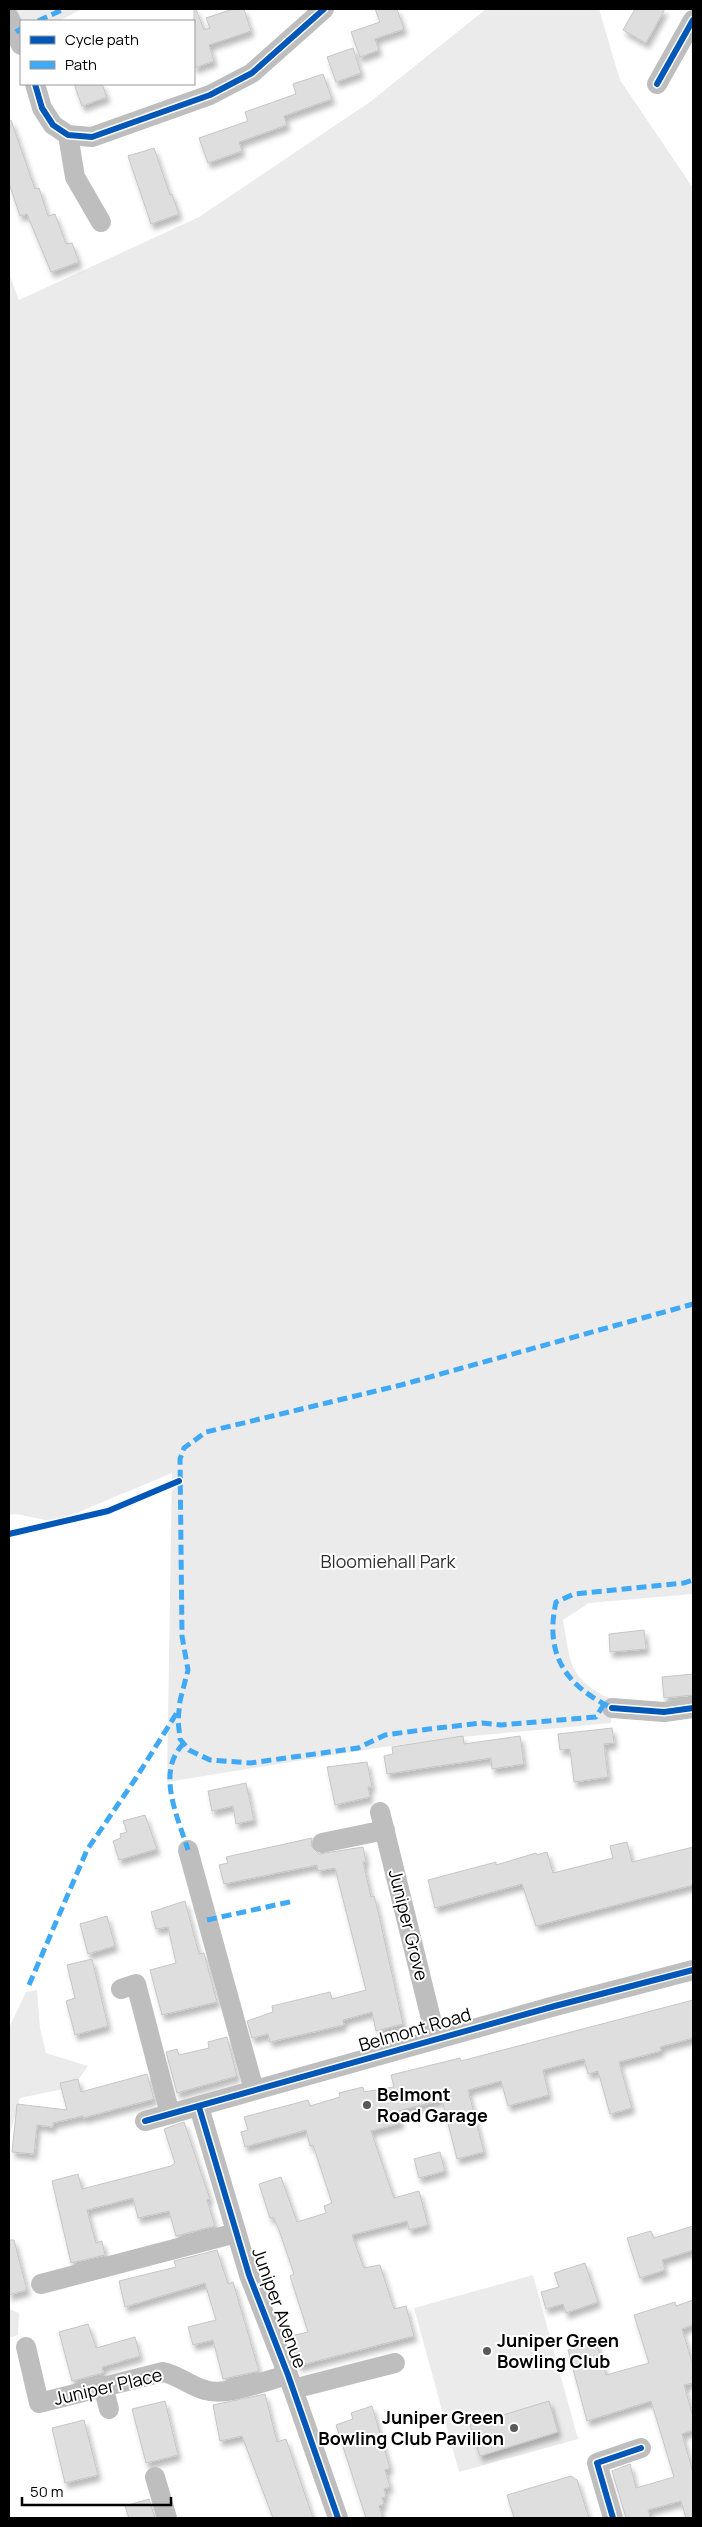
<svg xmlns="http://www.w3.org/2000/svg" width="702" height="2527" font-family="Manrope,sans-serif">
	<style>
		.green { fill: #ebebeb }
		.building { fill: #dedede; stroke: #c6c6c6; filter: url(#shadow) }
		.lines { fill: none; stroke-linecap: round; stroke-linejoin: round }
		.minor { stroke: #bebebe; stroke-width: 20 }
		.quiet { stroke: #3fa9f5; stroke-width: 5; stroke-dasharray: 10 5; stroke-linecap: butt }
		.cycleway-casing { stroke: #fff; stroke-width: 9 }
		.cycleway { stroke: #0057b8; stroke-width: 6 }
		.poi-dot { fill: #595959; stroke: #fff; stroke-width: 2 }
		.labels { text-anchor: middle; stroke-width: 4; stroke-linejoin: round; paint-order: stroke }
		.park-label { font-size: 18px; fill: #313131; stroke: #fff }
		.street-label { font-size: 18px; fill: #000; stroke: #fff }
		.poi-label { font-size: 18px; font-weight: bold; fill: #000; stroke: #fff; text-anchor: start }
	</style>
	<defs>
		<filter id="shadow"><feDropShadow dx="3" dy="5.5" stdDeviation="2.5" flood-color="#0004"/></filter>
	</defs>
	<rect width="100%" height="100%" fill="#fff"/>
	<g class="green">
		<path d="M 9,9 L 82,9 L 59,21 L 21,21 L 21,41 L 9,48 Z"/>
		<path d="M 486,9 L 599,9 L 620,80 L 693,188 L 693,1594 L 589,1603 L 563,1620 C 571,1665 568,1678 612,1700 L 611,1723 L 462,1737 L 377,1748 L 167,1782 L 172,1473 L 55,1522 L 16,1514 L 9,1515 L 9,274 L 19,300 L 199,217 L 370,102 Z"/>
		<path d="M 37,1990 L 40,2028 L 46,2053 L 88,2066 L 73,2087 L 20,2098 L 9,2137 L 9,2028 L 26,1992 Z"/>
		<path d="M 533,2275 L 578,2439 L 459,2472 L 414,2308 Z"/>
		<path d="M 9,2309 L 19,2313 L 18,2335 L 9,2338 Z"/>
	</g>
	<g class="building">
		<path d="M 194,9 L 196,9 L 204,30 L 210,28 L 206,18 L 233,9 L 244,9 L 251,31 L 209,45 L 214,61 L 194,68 Z"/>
		<path d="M 375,9 L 397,9 L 404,29 L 375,39 L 379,50 L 360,57 L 351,32 L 380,22 Z"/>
		<path d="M 635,9 L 665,9 L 646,43 L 623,30 Z"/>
		<path d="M 353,48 L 361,73 L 336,82 L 327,57 Z"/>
		<path d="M 323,74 L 332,99 L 284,116 L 287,125 L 239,142 L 242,151 L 208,163 L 199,138 L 248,121 L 245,112 L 296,94 L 293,84 Z"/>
		<path d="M 74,84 L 102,84 L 107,97 L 82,106 Z"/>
		<path d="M 11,120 L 35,189 L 39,188 L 48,216 L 55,214 L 66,244 L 72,243 L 79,262 L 51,272 L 27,214 L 20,216 L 9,183 L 9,121 Z"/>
		<path d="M 154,148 L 170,195 L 172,194 L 179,214 L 151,224 L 128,156 Z"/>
		<path d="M 644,1630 L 646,1649 L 610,1652 L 609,1634 Z"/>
		<path d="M 693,1674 L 693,1695 L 664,1698 L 662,1677 Z"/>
		<path d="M 612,1728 L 614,1743 L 604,1744 L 608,1777 L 574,1782 L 570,1749 L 560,1750 L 558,1734 Z"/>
		<path d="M 463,1736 L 464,1744 L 520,1736 L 524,1764 L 492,1769 L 491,1758 L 387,1774 L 384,1756 L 393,1754 L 392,1747 Z"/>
		<path d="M 367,1762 L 372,1787 L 368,1787 L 370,1797 L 335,1805 L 327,1767 Z"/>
		<path d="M 246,1783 L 254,1820 L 236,1824 L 233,1806 L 212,1811 L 208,1791 Z"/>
		<path d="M 145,1815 L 157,1849 L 119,1860 L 113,1841 L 121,1838 L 120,1834 L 127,1832 L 123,1821 Z"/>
		<path d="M 312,1838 L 311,1846 L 319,1854 L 363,1847 L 366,1862 L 363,1862 L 371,1897 L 374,1896 L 378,1911 L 403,2024 L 376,2031 L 372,2012 L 343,2020 L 344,2025 L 270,2042 L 268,2034 L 252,2038 L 247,2021 L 273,2012 L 272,2006 L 330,1992 L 332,1999 L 366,1990 L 335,1868 L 318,1871 L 317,1865 L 224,1884 L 219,1865 L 228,1863 L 226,1857 Z"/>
		<path d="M 627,1842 L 632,1862 L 693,1847 L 693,1885 L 536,1926 L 522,1884 L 435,1908 L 428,1880 L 496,1862 L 496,1865 L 536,1853 L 537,1855 L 547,1852 L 553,1873 L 613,1858 L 610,1846 Z"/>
		<path d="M 185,1901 L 199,1954 L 204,1953 L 217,2002 L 162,2015 L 150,1970 L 176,1963 L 168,1927 L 156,1929 L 151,1912 Z"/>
		<path d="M 107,1916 L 115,1946 L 88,1954 L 80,1924 Z"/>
		<path d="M 92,1959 L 108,2026 L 75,2035 L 66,2001 L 75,1998 L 67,1965 Z"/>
		<path d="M 693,2000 L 693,2038 L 660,2047 L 661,2051 L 619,2062 L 632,2108 L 610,2114 L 598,2071 L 588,2074 L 584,2059 L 543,2070 L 549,2095 L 508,2106 L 501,2081 L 468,2090 L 484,2152 L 457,2159 L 442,2100 L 398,2111 L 401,2123 L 371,2131 L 394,2198 L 419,2191 L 428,2225 L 409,2230 L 407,2221 L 352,2235 L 364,2268 L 380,2265 L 394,2309 L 406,2306 L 414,2336 L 298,2366 L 291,2336 L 308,2332 L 290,2276 L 294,2274 L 279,2230 L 273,2217 L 270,2218 L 259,2184 L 281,2177 L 297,2222 L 326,2213 L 324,2206 L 332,2203 L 313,2145 L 310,2146 L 306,2130 L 245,2147 L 241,2132 L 248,2130 L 244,2117 L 308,2100 L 310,2106 L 340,2097 L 339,2093 L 363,2087 L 364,2092 L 394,2087 L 391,2075 L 460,2058 L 461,2061 Z"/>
		<path d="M 227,2037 L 237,2076 L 177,2093 L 166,2052 L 177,2049 L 179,2055 L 209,2048 L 208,2042 Z"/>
		<path d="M 147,2074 L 154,2099 L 83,2118 L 83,2116 L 53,2123 L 53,2127 L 37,2125 L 34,2154 L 12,2152 L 17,2104 L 67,2110 L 60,2083 L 78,2079 L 81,2092 Z"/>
		<path d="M 184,2122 L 210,2199 L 207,2200 L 215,2226 L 176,2236 L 169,2211 L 138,2218 L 133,2198 L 87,2210 L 96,2243 L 102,2241 L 105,2255 L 71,2263 L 52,2181 L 78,2174 L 82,2189 L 171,2166 L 175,2163 L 164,2129 Z"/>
		<path d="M 440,2152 L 445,2171 L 419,2178 L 414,2159 Z"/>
		<path d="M 693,2226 L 693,2250 L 662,2260 L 665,2270 L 640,2278 L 627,2238 L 651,2231 L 654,2238 Z"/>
		<path d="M 9,2240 L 14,2240 L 27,2290 L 9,2295 Z"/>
		<path d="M 217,2250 L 228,2284 L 233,2282 L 259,2371 L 223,2379 L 213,2340 L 193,2345 L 188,2327 L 216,2320 L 205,2283 L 125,2307 L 119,2281 L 176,2267 L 174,2261 Z"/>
		<path d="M 585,2263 L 598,2302 L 566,2313 L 563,2304 L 546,2309 L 541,2292 L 559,2287 L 554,2273 Z"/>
		<path d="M 693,2300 L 693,2325 L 682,2329 L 693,2365 L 693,2383 L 684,2385 L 693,2417 L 693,2430 L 682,2434 L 693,2472 L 693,2518 L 686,2518 L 681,2501 L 648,2510 L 650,2518 L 626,2518 L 612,2471 L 630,2464 L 636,2488 L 674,2477 L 651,2401 L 587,2421 L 568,2350 L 596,2341 L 606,2375 L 649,2363 L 634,2315 L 675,2302 L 676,2306 Z"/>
		<path d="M 88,2324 L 96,2348 L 135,2337 L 140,2356 L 102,2367 L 103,2373 L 72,2381 L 59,2332 Z"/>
		<path d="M 265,2394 L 277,2442 L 286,2439 L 313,2518 L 273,2518 L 242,2436 L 220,2441 L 213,2405 Z"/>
		<path d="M 165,2401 L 178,2455 L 146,2463 L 132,2409 Z"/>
		<path d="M 549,2401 L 558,2432 L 480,2456 L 470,2425 Z"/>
		<path d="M 372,2406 L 390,2468 L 385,2470 L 390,2487 L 384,2489 L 386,2496 L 382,2498 L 384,2504 L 379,2506 L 383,2518 L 366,2518 L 336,2425 L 353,2419 L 351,2413 Z"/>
		<path d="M 84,2420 L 98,2475 L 65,2483 L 52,2428 Z"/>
		<path d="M 571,2476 L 577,2480 L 589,2518 L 514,2518 L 507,2495 Z"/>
		<path d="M 149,2499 L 155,2518 L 129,2518 L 125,2506 Z"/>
	</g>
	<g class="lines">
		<g class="minor">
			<path d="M 9,17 L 21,45"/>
			<path d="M 35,84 L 42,108 L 53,125 L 68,135 L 92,137 L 210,95 L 252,73 L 324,9"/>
			<path d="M 657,84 L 693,20"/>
			<path d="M 68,135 L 75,177 L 101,222"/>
			<path d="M 612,1708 L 664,1712 L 693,1708"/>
			<path d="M 380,1812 L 436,2039"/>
			<path d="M 322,1843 L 385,1830"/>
			<path d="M 188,1850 L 254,2090"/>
			<path d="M 121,1989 L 136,1984 L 170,2114"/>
			<path d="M 199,2107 L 249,2275 L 288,2375 L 338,2518"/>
			<path d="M 145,2121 L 555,2006 L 693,1970"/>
			<path d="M 41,2284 L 236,2233"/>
			<path d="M 26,2347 L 39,2403 L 163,2372 C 178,2375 190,2386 205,2390 C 226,2397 267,2380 288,2375"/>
			<path d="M 103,2386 L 109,2409"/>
			<path d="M 293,2389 L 395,2363"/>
			<path d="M 155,2477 L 167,2518"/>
			<path d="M 613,2518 L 597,2463 L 641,2448"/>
		</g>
		<g class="quiet">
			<path d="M 38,21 L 64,9"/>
			<path d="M 16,32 L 21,29"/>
			<path d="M 604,1704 L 596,1717 L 501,1725 L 482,1723 L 429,1729 L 385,1735 L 358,1748 L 250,1763 L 210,1760 L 189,1750 L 180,1739 L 178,1720 L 180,1701 L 188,1670 L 182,1636 L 180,1459 L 184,1448 L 206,1432 L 401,1385 L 693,1304"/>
			<path d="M 608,1706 C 563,1683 545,1652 556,1602 L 574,1594 L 684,1583 L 693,1580"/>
			<path d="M 184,1743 C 155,1772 178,1817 188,1850"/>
			<path d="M 207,1920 L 294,1901"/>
			<path d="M 29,1985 L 87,1850 L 136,1778 L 178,1711"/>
		</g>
		<g class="cycleway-casing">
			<g id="cycleway">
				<path d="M 35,84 L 42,108 L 53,125 L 68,135 L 92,137 L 210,95 L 252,73 L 324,9"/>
				<path d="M 657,84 L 693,20"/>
				<path d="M 9,1534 L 108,1511 L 179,1481"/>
				<path d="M 612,1708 L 664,1712 L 693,1708"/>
				<path d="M 199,2107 L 249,2275 L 288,2375 L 338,2518"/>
				<path d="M 145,2121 L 555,2006 L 693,1970"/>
				<path d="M 613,2518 L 597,2463 L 641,2448"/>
			</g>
		</g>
		<use href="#cycleway" class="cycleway"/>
	</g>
	<g class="poi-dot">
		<circle cx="367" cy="2105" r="5"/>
		<circle cx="487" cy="2351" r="5"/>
		<circle cx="514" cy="2428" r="5"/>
	</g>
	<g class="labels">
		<g class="park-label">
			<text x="388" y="1568">Bloomiehall Park</text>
		</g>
		<g class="street-label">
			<text transform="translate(408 1925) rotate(76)" y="6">Juniper Grove</text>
			<text transform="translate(415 2030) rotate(-16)" y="6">Belmont Road</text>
			<text transform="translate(279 2308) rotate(70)" y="6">Juniper Avenue</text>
			<text transform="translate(108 2387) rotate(-13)" y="6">Juniper Place</text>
		</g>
		<g class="poi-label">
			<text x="377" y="2101">Belmont<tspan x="377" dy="21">Road Garage</tspan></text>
			<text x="497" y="2347">Juniper Green<tspan x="497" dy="21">Bowling Club</tspan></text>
			<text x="504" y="2424" text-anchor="end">Juniper Green<tspan x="504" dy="21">Bowling Club Pavilion</tspan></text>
		</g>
	</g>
	<rect width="702" height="2527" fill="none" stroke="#000000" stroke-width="20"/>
	<rect x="20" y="20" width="175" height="65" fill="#ffffff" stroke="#999999"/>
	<rect x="30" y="36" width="25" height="8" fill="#0057b8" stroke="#999999"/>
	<text x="65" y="45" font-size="15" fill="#000000">Cycle path</text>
	<rect x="30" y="61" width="25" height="8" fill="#3fa9f5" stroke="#999999"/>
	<text x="65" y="70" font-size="15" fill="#000000">Path</text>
	<path d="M22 2497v8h149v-8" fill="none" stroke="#000000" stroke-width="2.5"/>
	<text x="30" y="2497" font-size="15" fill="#000000" stroke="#ffffff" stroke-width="4" paint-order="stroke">50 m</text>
</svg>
